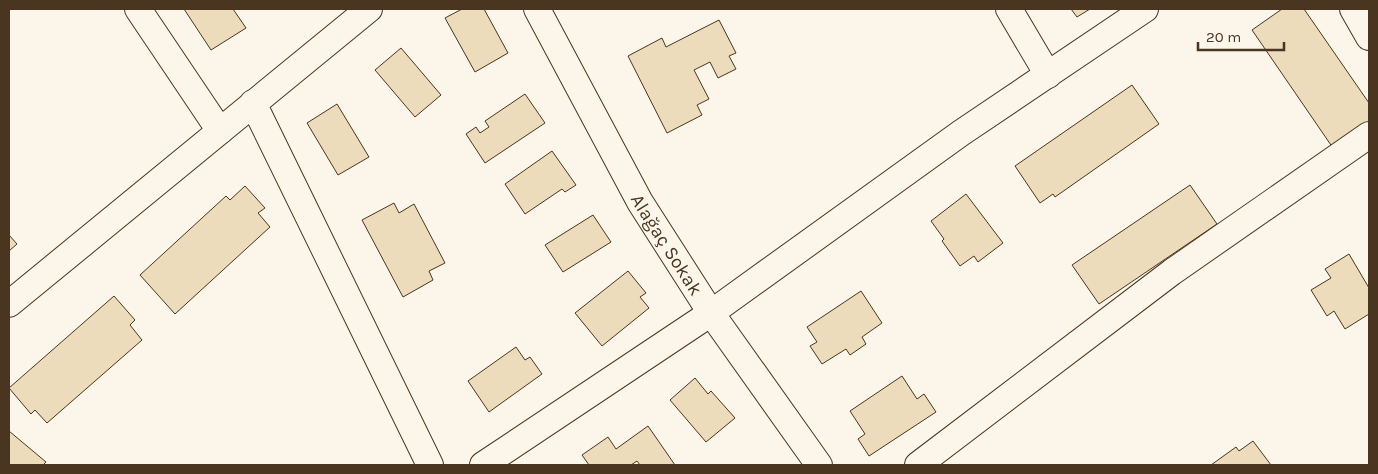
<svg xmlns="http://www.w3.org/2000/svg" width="1378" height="474" font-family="Karla,sans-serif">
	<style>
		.building { fill: #ecdcbc; stroke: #4a3520 }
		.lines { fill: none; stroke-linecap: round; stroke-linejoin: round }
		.street-casing { stroke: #4a3520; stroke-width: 28 }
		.street { stroke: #fbf6e9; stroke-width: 26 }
		.labels { text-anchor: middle; stroke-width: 4; stroke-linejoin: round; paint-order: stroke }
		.street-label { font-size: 19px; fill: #4a3520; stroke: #fbf6e9 }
	</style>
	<rect width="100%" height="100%" fill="#fbf6e9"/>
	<g class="building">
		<path d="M 184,9 L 233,9 L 246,28 L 211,50 Z"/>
		<path d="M 462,9 L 484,9 L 508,53 L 475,72 L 445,18 Z"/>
		<path d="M 1071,9 L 1090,9 L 1077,17 Z"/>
		<path d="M 1282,9 L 1304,9 L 1369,103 L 1369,123 L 1333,148 L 1252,30 Z"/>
		<path d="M 719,20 L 736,53 L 729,56 L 736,69 L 718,78 L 710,62 L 694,70 L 709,99 L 697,105 L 702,115 L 667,133 L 628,56 L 662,38 L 666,47 Z"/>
		<path d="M 401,48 L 441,95 L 415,117 L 375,70 Z"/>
		<path d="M 1132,85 L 1159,124 L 1055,197 L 1053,194 L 1040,203 L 1015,166 Z"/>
		<path d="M 525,94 L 545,123 L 485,163 L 466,134 L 476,127 L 480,133 L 489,127 L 485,121 Z"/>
		<path d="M 337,104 L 369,157 L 338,175 L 307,123 Z"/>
		<path d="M 552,151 L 576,185 L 565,192 L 562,189 L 525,214 L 505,184 Z"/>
		<path d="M 1190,185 L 1217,224 L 1099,304 L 1072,265 Z"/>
		<path d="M 245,186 L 265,208 L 258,213 L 270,227 L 175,314 L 140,275 L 226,196 L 230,200 Z"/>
		<path d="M 966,194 L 1003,243 L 978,262 L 974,256 L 960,266 L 942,241 L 944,239 L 931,221 Z"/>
		<path d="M 394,203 L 399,213 L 414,204 L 445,263 L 429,271 L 433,280 L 403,297 L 362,220 Z"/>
		<path d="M 593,215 L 611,242 L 563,272 L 545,245 Z"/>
		<path d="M 9,235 L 17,244 L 9,251 Z"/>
		<path d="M 1349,254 L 1369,288 L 1369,314 L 1345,329 L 1334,311 L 1327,316 L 1311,290 L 1331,278 L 1325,269 Z"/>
		<path d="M 628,271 L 646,293 L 640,297 L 649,308 L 602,346 L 575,313 Z"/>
		<path d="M 861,291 L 882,323 L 862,337 L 866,344 L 850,355 L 846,349 L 822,364 L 810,346 L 817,342 L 807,327 Z"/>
		<path d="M 114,296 L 135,320 L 130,325 L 142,340 L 47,423 L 35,410 L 31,414 L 9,388 Z"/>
		<path d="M 516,347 L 525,360 L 530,357 L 542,374 L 489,412 L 468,381 Z"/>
		<path d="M 902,376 L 917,399 L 924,394 L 936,412 L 869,456 L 858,439 L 865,434 L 850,411 Z"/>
		<path d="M 695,378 L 708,394 L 711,391 L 735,418 L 706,442 L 670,400 Z"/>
		<path d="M 648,426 L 675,465 L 640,465 L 637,461 L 631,465 L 589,465 L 582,455 L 608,437 L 616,449 Z"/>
		<path d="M 9,431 L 46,462 L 43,465 L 9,465 Z"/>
		<path d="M 1253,441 L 1271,465 L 1211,465 L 1236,447 L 1239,451 Z"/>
	</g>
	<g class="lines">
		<g class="street-casing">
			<g id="street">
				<path id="s1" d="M 537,9 L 640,202 L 711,313 L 819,465"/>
				<path d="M 1009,9 L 1048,75"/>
				<path d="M 1353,9 L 1369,37"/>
				<path d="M 253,103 L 430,465"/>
				<path d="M 220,131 L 369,9"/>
				<path d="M 9,304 L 220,131 L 138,9"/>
				<path d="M 483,465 L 711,313 L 961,133 L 1145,9"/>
				<path d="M 918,465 L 1172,272 L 1369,135"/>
			</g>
		</g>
		<use href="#street" class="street"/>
	</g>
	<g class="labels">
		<g class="street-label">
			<text dy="7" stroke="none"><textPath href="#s1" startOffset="269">Alağaç Sokak</textPath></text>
		</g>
	</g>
	<rect width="1378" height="474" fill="none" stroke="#4a3520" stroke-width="20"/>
	<path d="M1198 42v8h86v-8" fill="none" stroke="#4a3520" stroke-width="2.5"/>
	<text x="1206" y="42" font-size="15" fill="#4a3520" stroke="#fbf6e9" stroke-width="4" paint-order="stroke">20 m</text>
</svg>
